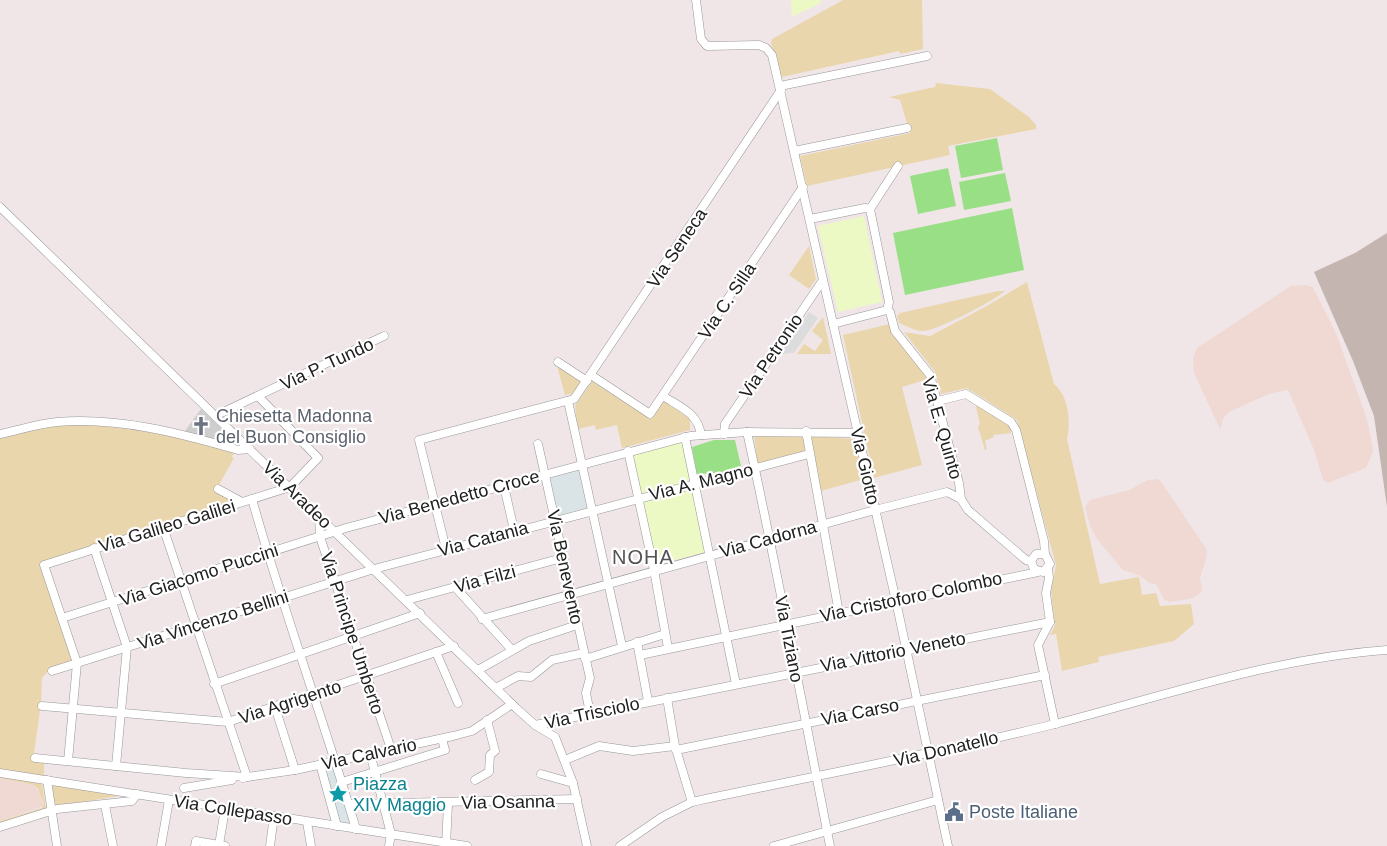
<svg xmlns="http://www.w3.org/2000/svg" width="1387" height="846" font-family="Arial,sans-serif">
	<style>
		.religious { fill: #cecece }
		.construction { fill: #c5b5b1 }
		.farmland { fill: #efd9d2 }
		.grass { fill: #ead6ac }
		.park { fill: #ecf9c4 }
		.pitch { fill: #98df85 }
		.parking { fill: #dcdcdc }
		.plaza { fill: #dae4e6 }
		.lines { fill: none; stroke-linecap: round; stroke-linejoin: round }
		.minor-casing { stroke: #979797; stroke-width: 9 }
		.minor { stroke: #fff; stroke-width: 8 }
		.labels { text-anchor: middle; stroke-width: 4.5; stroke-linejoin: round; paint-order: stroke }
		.street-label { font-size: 18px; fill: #202020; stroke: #fff }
		.worship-label { font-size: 18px; fill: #5b616d; stroke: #fff; text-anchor: start }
		.culture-label { font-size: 18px; fill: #0d838f; stroke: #fff; text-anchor: start }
		.service-label { font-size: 18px; fill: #4e5e75; stroke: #fff; text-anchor: start }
		.quarter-label { font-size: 20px; letter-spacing: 1px; fill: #535353; stroke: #fff }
	</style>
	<rect width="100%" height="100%" fill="#f0e6e8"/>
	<path class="religious" d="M 201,409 L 235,441 L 232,446 L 185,431 Z"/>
	<path class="construction" d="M 1387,233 L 1387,507 L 1374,416 L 1353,361 L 1314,272 L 1355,253 Z"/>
	<g class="farmland">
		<path d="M 1305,285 L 1313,287 L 1336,333 L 1366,416 L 1372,443 L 1373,452 L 1366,468 L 1328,483 L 1323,480 L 1314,450 L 1289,392 L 1287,390 L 1269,394 L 1229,412 L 1224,417 L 1220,429 L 1194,373 L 1193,358 L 1197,348 L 1291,286 Z"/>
		<path d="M 1157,479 L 1162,483 L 1207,550 L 1206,560 L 1200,577 L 1202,591 L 1193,598 L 1171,602 L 1164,600 L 1156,584 L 1149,583 L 1139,575 L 1123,570 L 1097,539 L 1090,526 L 1085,507 L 1090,500 L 1129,490 L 1148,480 Z"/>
		<path d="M 0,778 L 34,785 L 40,794 L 44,806 L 0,821 Z"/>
	</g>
	<g class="grass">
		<path d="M 843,0 L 922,0 L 923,49 L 900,54 L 899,51 L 782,77 L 771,43 L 772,39 Z"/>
		<path d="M 936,83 L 990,89 L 1029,117 L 1036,125 L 1036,129 L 948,146 L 950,155 L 807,186 L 800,156 L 910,133 L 900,100 L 889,97 L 935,87 Z"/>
		<path d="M 809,246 L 816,279 L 809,289 L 789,275 Z"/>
		<path d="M 1027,282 L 1054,384 C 1069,396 1071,422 1067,439 L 1100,584 L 1139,577 L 1142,595 L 1156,593 L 1160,606 L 1191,604 L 1194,624 L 1174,641 L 1098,657 L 1099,662 L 1062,671 L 1056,634 L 1050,635 L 1055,626 L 1051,592 L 1056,565 L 1017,420 L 967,388 L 941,394 L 935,372 L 904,332 L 930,336 L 985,307 Z"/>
		<path d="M 998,291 L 1005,291 C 994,301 938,330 924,331 C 916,332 907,326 899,323 L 897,316 L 900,313 Z"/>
		<path d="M 823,317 L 831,354 L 797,354 L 804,344 L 815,351 L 823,340 L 812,331 Z"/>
		<path d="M 890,324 L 928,379 L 902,387 L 922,465 L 874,478 L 843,335 Z"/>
		<path d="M 557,366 L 581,382 L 574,393 L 565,395 Z"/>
		<path d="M 592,381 L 650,419 L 664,401 L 690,419 L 690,430 L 622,448 L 617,425 L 596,430 L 595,425 L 578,429 L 575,406 Z"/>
		<path d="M 977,405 L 1009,426 L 1011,433 L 993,435 L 994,437 L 985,441 L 987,449 L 985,450 L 978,427 L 980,424 L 976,407 Z"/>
		<path d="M 67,424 C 128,426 175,436 234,452 L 232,457 L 234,458 L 215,492 L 229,500 L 229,502 L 41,562 L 73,661 L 49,670 L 42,678 L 41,704 L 33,760 L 44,763 L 44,776 L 0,769 L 0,437 Z"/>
		<path d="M 754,436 L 803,436 L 805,452 L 758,464 Z"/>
		<path d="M 810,436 L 854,439 L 864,479 L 821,491 Z"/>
		<path d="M 0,776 L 42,784 L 46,809 L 0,825 L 0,821 L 42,808 L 44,804 L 38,789 L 34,785 L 0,778 Z"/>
		<path d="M 55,785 L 119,795 L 119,796 L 58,806 L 55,805 L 52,787 Z"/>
	</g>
	<g class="park">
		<path d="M 791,0 L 820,0 L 821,3 L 792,17 Z"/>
		<path d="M 864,216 L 882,302 L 838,312 L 818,226 Z"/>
		<path d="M 682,442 L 690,482 L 642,495 L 633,454 Z"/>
		<path d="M 692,488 L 705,552 L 657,565 L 643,501 Z"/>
	</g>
	<g class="pitch">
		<path d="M 997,138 L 1003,170 L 961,178 L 955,146 Z"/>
		<path d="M 948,168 L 956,206 L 918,214 L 910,176 Z"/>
		<path d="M 1005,173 L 1011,201 L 964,210 L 959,182 Z"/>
		<path d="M 1012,208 L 1024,270 L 905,295 L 893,233 Z"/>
		<path d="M 714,440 L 735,440 L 741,466 L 719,473 L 697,474 L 692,447 Z"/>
	</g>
	<path class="parking" d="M 809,312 L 818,318 L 794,353 L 783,354 L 779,351 L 783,345 L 786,346 Z"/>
	<g class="plaza">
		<path d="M 577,469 L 580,471 L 588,505 L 587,508 L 560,515 L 557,513 L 550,479 L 551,477 Z"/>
		<path d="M 334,763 L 352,824 L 340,823 L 323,765 Z"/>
	</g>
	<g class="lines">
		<g class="minor-casing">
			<g id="minor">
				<path d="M 696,0 L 701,39 L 707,46 L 759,45 L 766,48 L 772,55 L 896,601 L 948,846"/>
				<path d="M 780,86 L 927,56"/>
				<path d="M 794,151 L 907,128"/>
				<path d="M 0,207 L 516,708 L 535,725 L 555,737 L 573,783 L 587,846"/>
				<path d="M 870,209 L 898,166"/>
				<path d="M 810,219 L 865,208 L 870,209 L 889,302 L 887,310"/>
				<path d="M 887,310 L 890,312 L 895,331 L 930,375 L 959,483 L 961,499"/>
				<path d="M 833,324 L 887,310"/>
				<path d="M 558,362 L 587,381"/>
				<path d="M 591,375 L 650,414 L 803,187"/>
				<path d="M 663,396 C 680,407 698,413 701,435"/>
				<path d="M 568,401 L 622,646"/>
				<path d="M 938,401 L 966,394 L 1011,422 L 1016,430 L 1044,541 L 1045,554 L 1050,564 L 1043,572 L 1034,569 L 1031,561 L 1036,554 L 1045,554"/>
				<path d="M 215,416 L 384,336"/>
				<path d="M 806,431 L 839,613"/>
				<path d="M 747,432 C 777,569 803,708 830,846"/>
				<path d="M 0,434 C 19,430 37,424 57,422 C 118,417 180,433 238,450 L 250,449"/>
				<path d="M 724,434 L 725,424 L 823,280"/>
				<path d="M 685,437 L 736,684"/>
				<path d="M 538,444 L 590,678 L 586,693 L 590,713"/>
				<path d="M 628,451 L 654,570 L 668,648"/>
				<path d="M 504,486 L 514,530"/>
				<path d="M 218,489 L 242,502"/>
				<path d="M 252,499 C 283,610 323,718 356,829"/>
				<path d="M 319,516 L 320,537 L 391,749"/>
				<path d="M 163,527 L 247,777 L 243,778"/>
				<path d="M 94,548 L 127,647 L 116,766"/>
				<path d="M 446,549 L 419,440 L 574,399 L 781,90"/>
				<path d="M 1048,569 L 1049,578 L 1046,593 L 1050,622 L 1038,645 L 1055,724"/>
				<path d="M 455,587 L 512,650"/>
				<path d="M 407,600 L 562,558"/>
				<path d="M 62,618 L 346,528 L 690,436 L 747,432 L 857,433"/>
				<path d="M 482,619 L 875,510 L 947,492 L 961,499 L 968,510 L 1026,560 L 1031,561"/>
				<path d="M 637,642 L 648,701"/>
				<path d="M 436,652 L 458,703"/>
				<path d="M 640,655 L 1038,572"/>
				<path d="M 585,659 L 665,634"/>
				<path d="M 478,670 L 529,641 L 577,625"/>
				<path d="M 52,671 L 374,569 L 809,454"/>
				<path d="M 214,684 L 420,613"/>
				<path d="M 496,688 L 518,676 L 531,677 L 552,660 L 584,653"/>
				<path d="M 667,698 L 675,746 L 692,802"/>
				<path d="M 42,706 L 228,722 L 454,646"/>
				<path d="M 275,707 L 295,770"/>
				<path d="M 535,725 L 1050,622"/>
				<path d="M 676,750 L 1045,675"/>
				<path d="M 370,753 L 391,834 L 389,846"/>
				<path d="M 35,758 L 186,773 L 247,777 L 295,770 L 453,736 L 472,731 L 512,704"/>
				<path d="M 565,760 L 599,746 L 633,751 L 675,746"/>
				<path d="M 68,761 L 77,663 L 44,565 L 290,487 L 318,458 L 258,396"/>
				<path d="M 320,764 L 337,826"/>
				<path d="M 0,773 L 467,846"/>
				<path d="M 541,774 L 573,783"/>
				<path d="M 47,780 L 57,846"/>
				<path d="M 475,780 L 489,772 L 490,755 L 495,751 L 487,720"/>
				<path d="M 342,782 L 445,750 L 442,739"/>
				<path d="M 184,788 L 232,780"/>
				<path d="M 349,804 L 577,799"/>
				<path d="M 105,805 L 113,846"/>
				<path d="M 307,822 L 311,846"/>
				<path d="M 0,827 L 57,809 L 132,801 L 137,794"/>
				<path d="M 219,845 L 225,809"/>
				<path d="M 161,846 L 169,800"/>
				<path d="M 195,846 L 196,841 L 225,846"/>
				<path d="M 270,846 L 274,816"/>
				<path d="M 446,846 L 448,804"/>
				<path d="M 620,846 L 662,817 L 692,802 C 813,776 935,754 1055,724 C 1164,696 1273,658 1387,650"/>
				<path d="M 774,846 L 938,800"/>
			</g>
		</g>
		<use href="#minor" class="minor"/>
	</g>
	<defs>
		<g id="church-bare" transform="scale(1.5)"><path d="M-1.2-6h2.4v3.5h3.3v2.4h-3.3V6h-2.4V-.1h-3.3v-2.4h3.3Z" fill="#6b7280" stroke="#fff" stroke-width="2.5" paint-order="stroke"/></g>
		<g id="sight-bare" transform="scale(1.5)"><path d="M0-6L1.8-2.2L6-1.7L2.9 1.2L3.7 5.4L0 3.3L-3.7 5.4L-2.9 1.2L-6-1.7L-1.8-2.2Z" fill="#0f9aa8" stroke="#fff" stroke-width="2.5" paint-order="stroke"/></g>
		<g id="civic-bare" transform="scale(1.5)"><path d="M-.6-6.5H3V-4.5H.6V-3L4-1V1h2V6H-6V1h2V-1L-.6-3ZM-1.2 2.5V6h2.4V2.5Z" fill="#5c6f8a" stroke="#fff" stroke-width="2.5" paint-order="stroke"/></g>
	</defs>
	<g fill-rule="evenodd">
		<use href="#church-bare" x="201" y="426"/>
		<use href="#sight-bare" x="338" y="794"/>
		<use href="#civic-bare" x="954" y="812"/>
	</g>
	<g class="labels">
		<g class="street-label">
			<text transform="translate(677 248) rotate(-56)" y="6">Via Seneca</text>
			<text transform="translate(727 301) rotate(-56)" y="6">Via C. Silla</text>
			<text transform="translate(771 356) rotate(-56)" y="6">Via Petronio</text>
			<text transform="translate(327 364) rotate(-25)" y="6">Via P. Tundo</text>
			<text transform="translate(942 428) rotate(74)" y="6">Via E. Quinto</text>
			<text transform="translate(865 466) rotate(77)" y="6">Via Giotto</text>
			<text transform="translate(701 482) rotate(-14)" y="6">Via A. Magno</text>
			<text transform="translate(297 495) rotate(44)" y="6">Via Aradeo</text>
			<text transform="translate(459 497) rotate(-15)" y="6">Via Benedetto Croce</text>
			<text transform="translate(167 526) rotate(-17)" y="6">Via Galileo Galilei</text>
			<text transform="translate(483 539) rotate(-15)" y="6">Via Catania</text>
			<text transform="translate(768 539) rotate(-15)" y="6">Via Cadorna</text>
			<text transform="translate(565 567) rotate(78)" y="6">Via Benevento</text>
			<text transform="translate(199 575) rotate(-18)" y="6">Via Giacomo Puccini</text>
			<text transform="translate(485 579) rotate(-15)" y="6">Via Filzi</text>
			<text transform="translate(911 597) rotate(-12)" y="6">Via Cristoforo Colombo</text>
			<text transform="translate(213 620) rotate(-18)" y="6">Via Vincenzo Bellini</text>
			<text transform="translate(352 633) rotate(72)" y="6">Via Principe Umberto</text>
			<text transform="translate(789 639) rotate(79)" y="6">Via Tiziano</text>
			<text transform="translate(893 652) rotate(-11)" y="6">Via Vittorio Veneto</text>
			<text transform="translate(290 702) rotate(-18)" y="6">Via Agrigento</text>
			<text transform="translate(860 712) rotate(-11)" y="6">Via Carso</text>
			<text transform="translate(592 713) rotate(-12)" y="6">Via Trisciolo</text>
			<text transform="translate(946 749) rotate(-13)" y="6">Via Donatello</text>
			<text transform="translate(369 754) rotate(-12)" y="6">Via Calvario</text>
			<text transform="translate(508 802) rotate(-1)" y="6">Via Osanna</text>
			<text transform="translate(233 810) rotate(9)" y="6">Via Collepasso</text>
		</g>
		<g class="worship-label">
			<text x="216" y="422">Chiesetta Madonna<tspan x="216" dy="21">del Buon Consiglio</tspan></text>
		</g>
		<g class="culture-label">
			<text x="353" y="790">Piazza<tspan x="353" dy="21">XIV Maggio</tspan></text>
		</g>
		<g class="service-label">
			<text x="969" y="818">Poste Italiane</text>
		</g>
		<g class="quarter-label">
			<text x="643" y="564">NOHA</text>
		</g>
	</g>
</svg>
